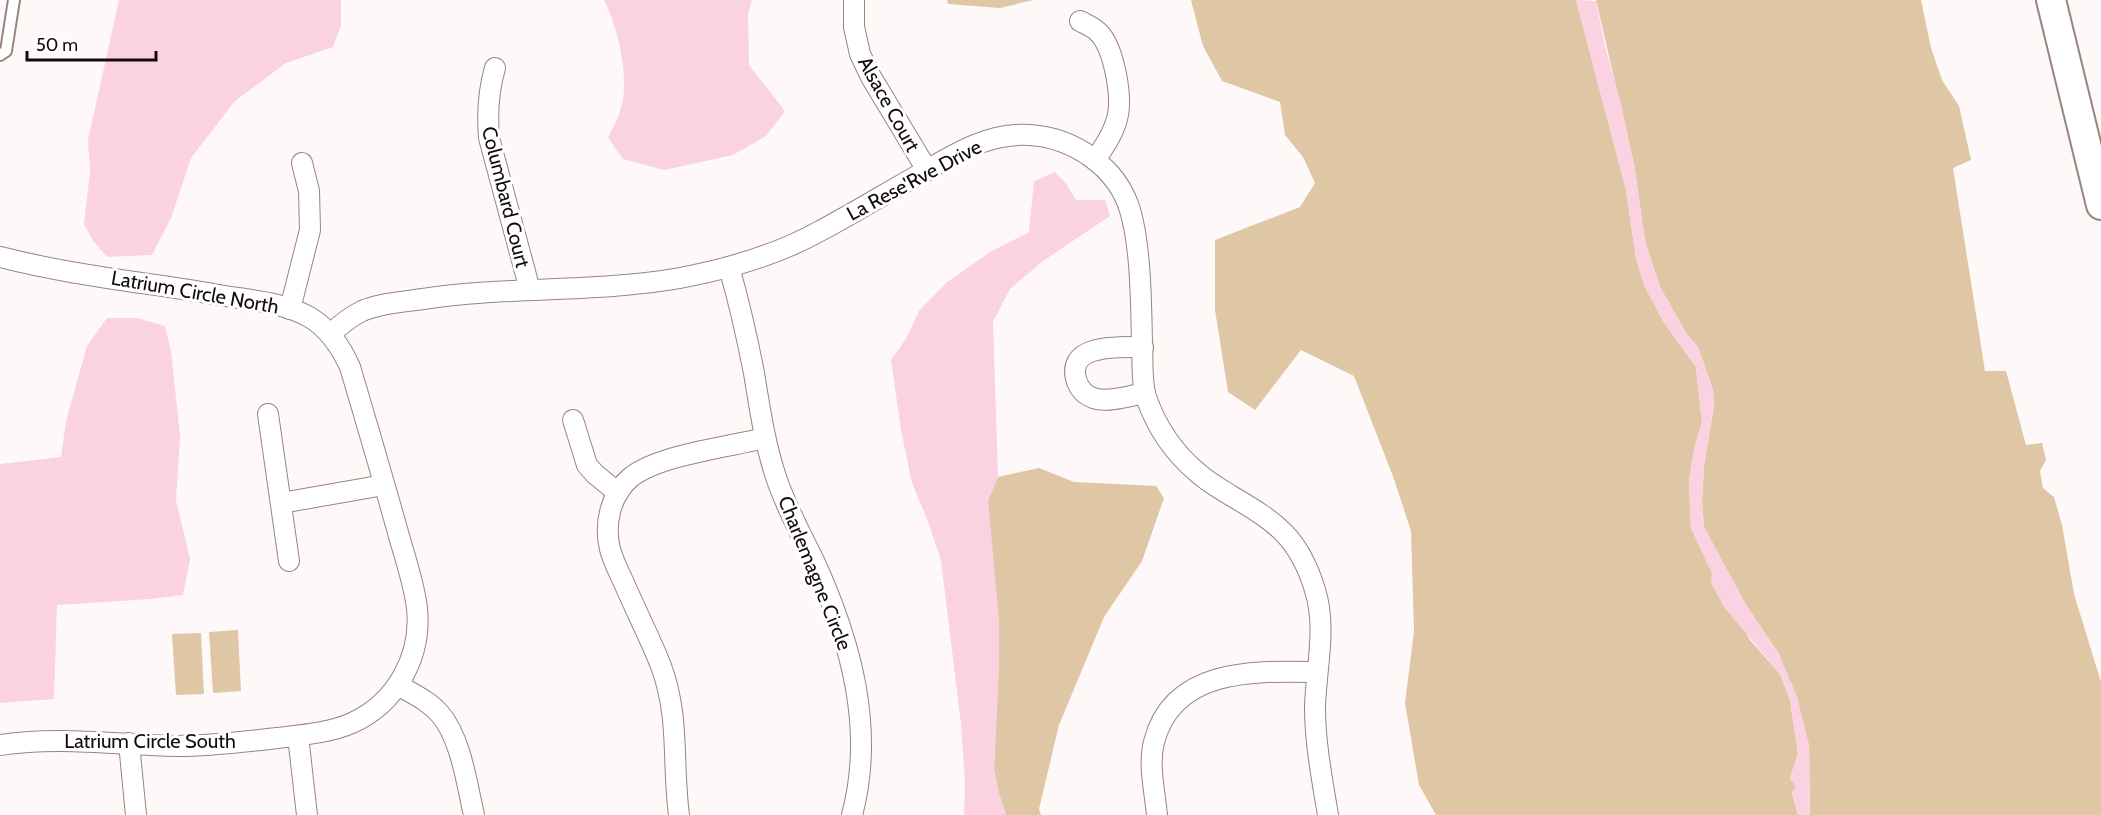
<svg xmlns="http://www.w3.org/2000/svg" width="2101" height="815" font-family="Cabin,sans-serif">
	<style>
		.green { fill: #dfc6a5 }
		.water { fill: #fad2e1 }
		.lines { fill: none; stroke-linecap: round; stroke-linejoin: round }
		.lane-casing { stroke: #98847f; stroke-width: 14 }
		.street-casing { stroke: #98847f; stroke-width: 22 }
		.secondary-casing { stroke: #98847f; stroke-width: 32 }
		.lane { stroke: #fff; stroke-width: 10 }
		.street { stroke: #fff; stroke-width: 20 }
		.secondary { stroke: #fff; stroke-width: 28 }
		.labels { text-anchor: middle; stroke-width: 6; stroke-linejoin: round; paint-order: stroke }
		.street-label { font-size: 20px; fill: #120b09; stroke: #fff }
	</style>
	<rect width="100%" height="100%" fill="#fef9f8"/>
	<g class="green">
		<path d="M 947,0 L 1033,0 L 1000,8 L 948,4 Z"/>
		<path d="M 1191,0 L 1576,0 L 1626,190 L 1636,258 L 1644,285 L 1663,321 L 1696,367 L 1702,423 L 1695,445 L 1689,480 L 1691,528 L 1712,573 L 1750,640 L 1780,674 L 1790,700 L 1798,753 L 1790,779 L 1796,786 L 1792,793 L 1798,815 L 1436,815 L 1419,785 L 1405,703 L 1414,631 L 1411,531 L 1394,479 L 1354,376 L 1301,350 L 1255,410 L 1228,392 L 1215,310 L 1215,240 L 1300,207 L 1315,183 L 1303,157 L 1285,135 L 1280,102 L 1222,81 L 1203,46 Z"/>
		<path d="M 1596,0 L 1921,0 L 1931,48 L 1942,80 L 1959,106 L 1971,160 L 1953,168 L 1985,371 L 2006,371 L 2026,445 L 2042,443 L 2046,460 L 2040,471 L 2043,488 L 2054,497 L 2062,525 L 2074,594 L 2101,682 L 2101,815 L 1810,815 L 1809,745 L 1779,654 L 1746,605 L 1704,527 L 1702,502 L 1704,466 L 1714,405 L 1713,390 L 1698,347 L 1686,333 L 1660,287 L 1645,241 L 1634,164 Z"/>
		<path d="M 1039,468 L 1074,482 L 1156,486 L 1164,498 L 1142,561 L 1104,617 L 1059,725 L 1039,809 L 1041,815 L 1006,815 L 999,794 L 994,769 L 999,661 L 988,500 L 998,477 Z"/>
		<path d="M 238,630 L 241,691 L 213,693 L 209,632 Z"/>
		<path d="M 201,633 L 204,694 L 176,695 L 172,634 Z"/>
	</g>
	<g class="water">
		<path d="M 119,0 L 341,0 L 341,25 L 333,47 L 286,63 L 235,101 L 191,158 L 171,218 L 152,255 L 107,257 L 92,239 L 84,224 L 90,172 L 88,140 Z"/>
		<path d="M 604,0 L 752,0 L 748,15 L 749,65 L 785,111 L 766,136 L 733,155 L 664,170 L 623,159 L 608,138 C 612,129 618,119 621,108 C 630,78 618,27 604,0 Z"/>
		<path d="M 1576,0 L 1596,1 L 1605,46 L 1621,104 L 1634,164 L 1645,241 L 1660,287 L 1686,333 L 1698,347 L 1713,390 L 1714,405 L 1704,466 L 1702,502 L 1704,527 L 1746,605 L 1779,654 L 1797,696 L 1809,745 L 1810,815 L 1798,815 L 1792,793 L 1796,786 L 1790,779 L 1798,753 L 1790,700 L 1780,674 L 1724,607 L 1711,583 L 1712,573 L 1691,528 L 1689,480 L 1695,445 L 1702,423 L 1696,367 L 1663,321 L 1644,285 L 1636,258 L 1626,190 Z"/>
		<path d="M 1055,172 L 1065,182 L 1076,200 L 1105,200 L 1110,216 L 1043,261 L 1010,289 L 993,322 L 998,477 L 988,500 L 999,619 L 999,661 L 994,769 L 999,794 L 1006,815 L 964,815 L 965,782 L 961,724 L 941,560 L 927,519 L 912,483 L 901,430 L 891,360 L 906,339 L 919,311 L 946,283 L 990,252 L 1029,232 L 1034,181 Z"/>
		<path d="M 107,318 L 137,318 L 165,326 L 171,351 L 180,436 L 176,500 L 190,559 L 183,595 L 151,599 L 57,605 L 54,699 L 0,703 L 0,464 L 61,457 L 66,421 L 87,346 Z"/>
	</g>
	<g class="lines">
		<g class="lane-casing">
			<path id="lane" d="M 0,55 L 6,51 L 14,0"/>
		</g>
		<g class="street-casing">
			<g id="street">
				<path d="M 854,0 L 854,27 L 860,54 L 871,77 L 927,170"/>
				<path d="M 1080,21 C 1087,25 1094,27 1100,34 C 1114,50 1123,97 1117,119 C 1113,134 1104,147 1095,160"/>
				<path d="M 495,68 C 488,92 487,113 489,138 L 530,290"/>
				<path d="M 0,257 C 70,275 142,282 213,294 C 245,300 282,301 311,318 C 330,330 341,347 350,367 C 366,421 382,475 397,529 C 404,555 414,582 417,608 C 422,657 396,703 352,723 C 329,733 302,735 277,738 C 244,742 211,746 177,746 C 118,745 59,736 0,745"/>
				<path d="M 729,267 C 739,302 747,337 754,373 C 760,410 765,445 777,480 C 787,509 802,536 815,563 C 851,642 875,729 852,815"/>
				<path d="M 290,309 L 310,230 L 309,191 L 302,163"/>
				<path d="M 331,334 C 340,325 350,317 362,311 C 381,303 403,302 423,299 C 508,286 595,293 680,278 C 728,269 777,255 820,231 C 852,214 883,195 915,177 C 951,156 987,132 1030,135 C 1074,138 1117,167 1130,210 C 1141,247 1141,303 1142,342 C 1143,359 1141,381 1146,397 C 1156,426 1174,453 1198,473 C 1208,482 1219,488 1230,495 C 1276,522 1299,537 1315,590 C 1327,628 1316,668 1315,707 C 1315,743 1322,779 1328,815"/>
				<path d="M 1143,347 C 1120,347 1064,343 1077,382 C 1080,390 1085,395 1093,398 C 1108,403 1129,396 1145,393"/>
				<path d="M 268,414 L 289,561"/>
				<path d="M 573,420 L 587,465 L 595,474 L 618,493"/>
				<path d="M 281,503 L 384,485"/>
				<path d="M 398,685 C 413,694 429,701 440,714 C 461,738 467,785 474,815"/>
				<path d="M 298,736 L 307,815"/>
				<path d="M 129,743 L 136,815"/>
				<path d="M 679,815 C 672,763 680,717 661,666 C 650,638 636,611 624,583 C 619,572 613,561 610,549 C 604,525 610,495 630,478 C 658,455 728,447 765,438"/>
				<path d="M 1157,815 C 1155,792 1148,765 1154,742 C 1173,667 1256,671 1317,672"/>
			</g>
		</g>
		<g class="secondary-casing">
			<path id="secondary" d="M 2051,0 L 2101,205"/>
		</g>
		<use href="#lane" class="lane"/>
		<use href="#street" class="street"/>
		<use href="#secondary" class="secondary"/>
	</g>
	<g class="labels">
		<g class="street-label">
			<text transform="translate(889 104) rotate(61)" y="7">Alsace Court</text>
			<text transform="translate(914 180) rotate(-28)" y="7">La Rese'Rve Drive</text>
			<text transform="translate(506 197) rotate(76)" y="7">Columbard Court</text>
			<text transform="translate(195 292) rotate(10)" y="7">Latrium Circle North</text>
			<text transform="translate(815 573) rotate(68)" y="7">Charlemagne Circle</text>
			<text x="150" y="748">Latrium Circle South</text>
		</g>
	</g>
	<path d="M27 51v9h129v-9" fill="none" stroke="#120b09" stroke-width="3"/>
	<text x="36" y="51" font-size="18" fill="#120b09" stroke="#ffffff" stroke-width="4.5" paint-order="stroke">50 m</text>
</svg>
